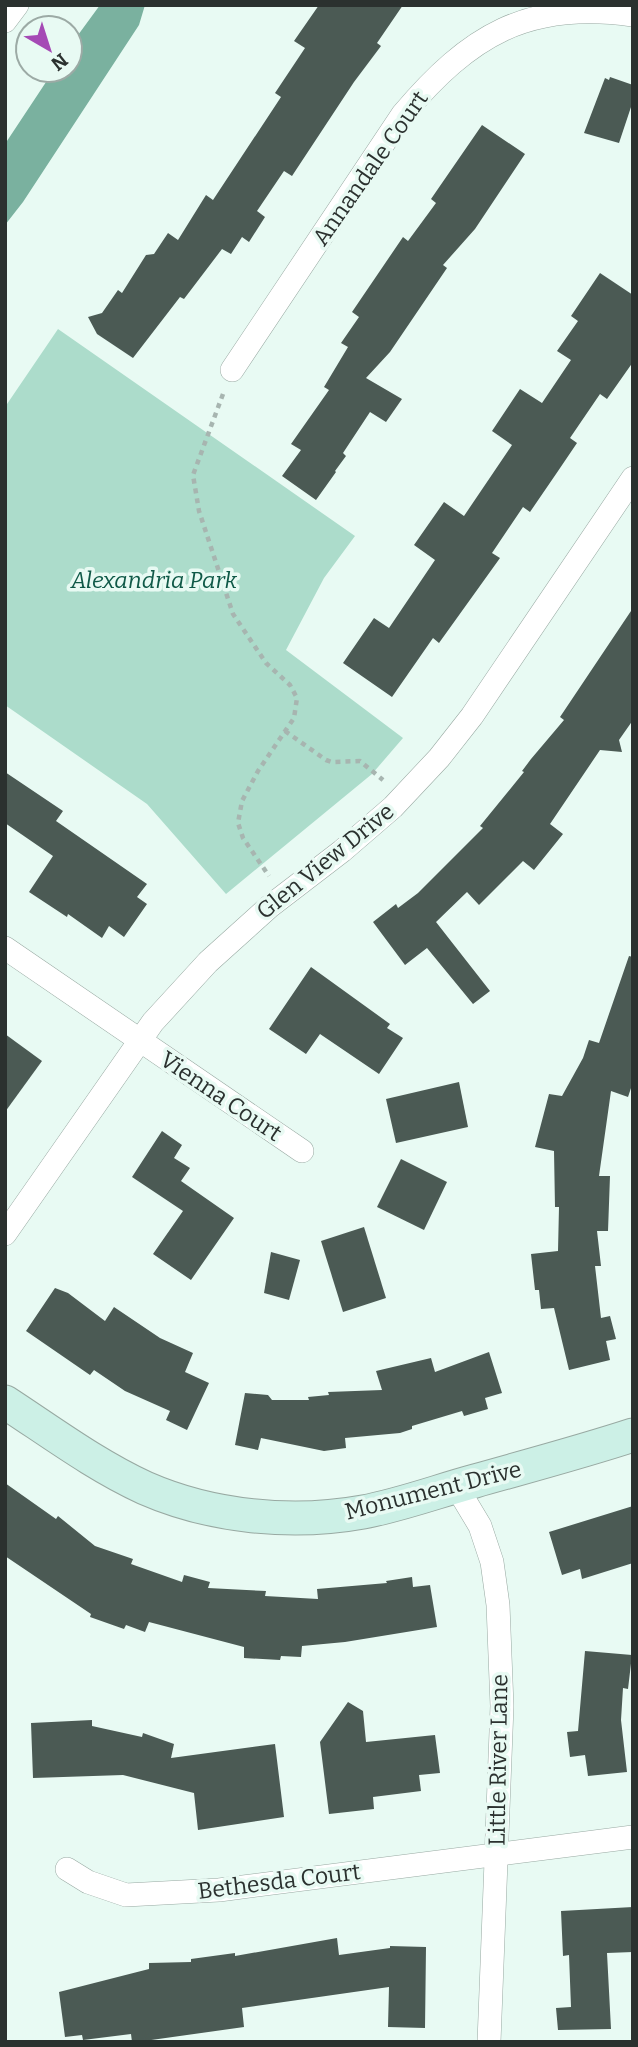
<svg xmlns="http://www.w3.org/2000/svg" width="638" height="2047" font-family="Bitter,serif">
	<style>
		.green { fill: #acdccb }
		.water { fill: #7ab19f }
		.building { fill: #4b5a54 }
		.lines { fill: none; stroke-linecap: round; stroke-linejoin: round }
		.street-casing { stroke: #98a9a2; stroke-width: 24 }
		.secondary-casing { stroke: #98a9a2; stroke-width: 35 }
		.path { stroke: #a7b5b0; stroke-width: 4.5; stroke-dasharray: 5 5; stroke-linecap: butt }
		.street { stroke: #fff; stroke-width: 23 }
		.secondary { stroke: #ccf0e6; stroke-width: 33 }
		.labels { text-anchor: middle; stroke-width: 7; stroke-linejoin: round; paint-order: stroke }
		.street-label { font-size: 23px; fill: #2b312f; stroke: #e8faf3 }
		.park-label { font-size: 23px; font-style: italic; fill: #0f5947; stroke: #e8faf3 }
	</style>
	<rect width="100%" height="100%" fill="#e8faf3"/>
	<path class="green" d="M 58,329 L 355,536 L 324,578 L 286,650 L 403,738 L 372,774 L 226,894 L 147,804 L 5,705 L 5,407 Z"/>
	<path class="water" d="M 100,5 L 145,5 L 139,25 L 23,202 L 5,225 L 5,144 L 54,70 L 70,70 L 70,46 Z"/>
	<g class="building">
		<path d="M 319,5 L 403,5 L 377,43 L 381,46 L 354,82 L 292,176 L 284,171 L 257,211 L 265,217 L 249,242 L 242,237 L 231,254 L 222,249 L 184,299 L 180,297 L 133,358 L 97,334 L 88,317 L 102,313 L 118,290 L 122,293 L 146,255 L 154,254 L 168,233 L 178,240 L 206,195 L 213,200 L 281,97 L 275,93 L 305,48 L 294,41 Z"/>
		<path d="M 610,77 L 633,85 L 633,101 L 619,143 L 584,133 L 605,78 L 609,80 Z"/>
		<path d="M 482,125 L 525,154 L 475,229 L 443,265 L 447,268 L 390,352 L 366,378 L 402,399 L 386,422 L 370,412 L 343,453 L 346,456 L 335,471 L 336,472 L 316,500 L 282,476 L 301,450 L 291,444 L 329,390 L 324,387 L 348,347 L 341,343 L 359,317 L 352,312 L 403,237 L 408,241 L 436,203 L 431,199 Z"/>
		<path d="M 600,273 L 633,295 L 633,362 L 607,399 L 600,394 L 570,438 L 577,443 L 556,474 L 530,512 L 523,507 L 492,553 L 500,558 L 439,643 L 433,638 L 392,697 L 343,663 L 374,618 L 389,628 L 435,560 L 414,545 L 444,502 L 464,516 L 512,445 L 492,431 L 520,389 L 542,403 L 571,360 L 557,351 L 578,321 L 571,316 Z"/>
		<path d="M 633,608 L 633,720 L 619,740 L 622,752 L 600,750 L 550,824 L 563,834 L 534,870 L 523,861 L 479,905 L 467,892 L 436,922 L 490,991 L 473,1004 L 427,948 L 405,965 L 373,922 L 396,904 L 398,908 L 418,893 L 483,828 L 480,826 L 524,772 L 522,771 L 531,759 L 564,720 L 560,717 Z"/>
		<path d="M 5,772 L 63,811 L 56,821 L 147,884 L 137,897 L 147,904 L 124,937 L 109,926 L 102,938 L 68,914 L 67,917 L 29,892 L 53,856 L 5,823 Z"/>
		<path d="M 629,956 L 633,957 L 633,1082 L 628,1097 L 611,1091 L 599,1176 L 610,1176 L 608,1231 L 597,1231 L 601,1266 L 595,1266 L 601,1318 L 610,1316 L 616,1339 L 606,1341 L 610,1360 L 569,1370 L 554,1308 L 541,1309 L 539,1290 L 535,1290 L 531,1254 L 558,1251 L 559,1207 L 555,1207 L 554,1151 L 535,1147 L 549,1094 L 562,1096 L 583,1058 L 589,1040 L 599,1043 Z"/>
		<path d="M 311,967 L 390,1024 L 387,1028 L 403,1038 L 379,1074 L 320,1034 L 306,1054 L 269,1029 Z"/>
		<path d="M 5,1034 L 42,1061 L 5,1112 Z"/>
		<path d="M 459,1082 L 468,1127 L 396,1143 L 386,1099 Z"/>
		<path d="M 162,1131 L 182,1145 L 174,1158 L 190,1168 L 181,1181 L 234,1218 L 191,1280 L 153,1254 L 183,1211 L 132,1177 Z"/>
		<path d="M 401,1159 L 447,1182 L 424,1230 L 377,1207 Z"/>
		<path d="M 364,1227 L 386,1298 L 343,1312 L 321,1241 Z"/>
		<path d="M 271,1252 L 300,1260 L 289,1300 L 264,1293 Z"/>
		<path d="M 55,1288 L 68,1293 L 105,1321 L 114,1307 L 160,1338 L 193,1353 L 185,1372 L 209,1383 L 187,1430 L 166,1420 L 170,1411 L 125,1391 L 94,1370 L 90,1375 L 26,1331 Z"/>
		<path d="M 489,1352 L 502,1393 L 485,1398 L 488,1409 L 464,1416 L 462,1411 L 412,1426 L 412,1429 L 400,1433 L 345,1438 L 346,1448 L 324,1451 L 261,1438 L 258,1450 L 235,1445 L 245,1393 L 268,1395 L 272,1400 L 309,1400 L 308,1397 L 329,1395 L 328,1392 L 382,1390 L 376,1371 L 431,1358 L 435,1372 Z"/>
		<path d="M 5,1483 L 56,1519 L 58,1516 L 95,1546 L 133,1559 L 131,1564 L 182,1582 L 184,1575 L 210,1582 L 208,1588 L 266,1591 L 265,1596 L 318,1599 L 317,1589 L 387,1583 L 386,1581 L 412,1577 L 413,1587 L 430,1585 L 437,1627 L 345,1642 L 302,1646 L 301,1657 L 281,1656 L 280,1660 L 244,1658 L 244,1647 L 149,1622 L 145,1632 L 126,1625 L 124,1629 L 90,1617 L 91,1614 L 5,1556 Z"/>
		<path d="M 633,1506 L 633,1563 L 582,1579 L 580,1569 L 562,1575 L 549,1532 Z"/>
		<path d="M 585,1651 L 632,1655 L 628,1689 L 623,1688 L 621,1720 L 627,1772 L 588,1776 L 585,1755 L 570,1757 L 567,1732 L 578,1731 Z"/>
		<path d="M 348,1702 L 363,1711 L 366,1742 L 435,1735 L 440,1773 L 419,1775 L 421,1791 L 373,1797 L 374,1809 L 329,1814 L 320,1742 Z"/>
		<path d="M 92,1720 L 92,1726 L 142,1737 L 143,1733 L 174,1744 L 171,1758 L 275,1744 L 284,1817 L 198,1830 L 194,1793 L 123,1775 L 33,1778 L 31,1723 Z"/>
		<path d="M 633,1907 L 633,1952 L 607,1953 L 611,2029 L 558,2030 L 556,2008 L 571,2007 L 569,1955 L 563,1956 L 561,1911 Z"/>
		<path d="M 337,1938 L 339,1955 L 390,1948 L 390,1946 L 426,1947 L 425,2028 L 388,2027 L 389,1987 L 242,2008 L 244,2027 L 137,2042 L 132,2042 L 131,2034 L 83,2040 L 82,2035 L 65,2037 L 59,1992 L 149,1969 L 149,1963 L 191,1962 L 191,1959 L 235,1953 L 235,1956 Z"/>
	</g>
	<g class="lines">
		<g class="street-casing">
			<g id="street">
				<path d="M 5,21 L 17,5"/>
				<path d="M 232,370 L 403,114 C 469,36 527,0 633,15"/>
				<path d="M 5,948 L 302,1151"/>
				<path d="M 5,1234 L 153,1022 L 208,962 L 269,907 L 342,851 L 393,807 L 439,758 L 472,716 L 633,478"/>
				<path d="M 456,1486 L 480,1526 L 492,1562 L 498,1605 L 502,1706 L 489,2042"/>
				<path d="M 67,1869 L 88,1882 L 126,1895 L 219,1890 L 633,1837"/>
			</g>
		</g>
		<g class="secondary-casing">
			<path id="secondary" d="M 5,1402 C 51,1432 95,1465 145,1488 C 211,1517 292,1525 363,1512 C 401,1505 438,1491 475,1481 C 528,1466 581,1452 633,1435"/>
		</g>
		<g class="path">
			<path d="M 223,394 L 193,475 L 199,511 L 233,614 L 266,663 L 290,685 L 297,698 L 294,718 L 258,771 L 242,801 L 238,823 L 243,838 L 269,876"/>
			<path d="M 285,731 L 326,760 L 332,762 L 360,761 L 383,780"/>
		</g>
		<use href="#street" class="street"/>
		<use href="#secondary" class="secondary"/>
	</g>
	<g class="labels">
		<g class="street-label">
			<text transform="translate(370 168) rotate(-55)" y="8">Annandale Court</text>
			<text transform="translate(325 861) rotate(-39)" y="8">Glen View Drive</text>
			<text transform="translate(221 1096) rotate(34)" y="8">Vienna Court</text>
			<text transform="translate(433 1490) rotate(-14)" y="8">Monument Drive</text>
			<text transform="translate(498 1760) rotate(-89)" y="8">Little River Lane</text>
			<text transform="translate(279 1881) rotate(-7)" y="8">Bethesda Court</text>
		</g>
		<g class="park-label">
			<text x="154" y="588">Alexandria Park</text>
		</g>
	</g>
	<rect width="638" height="2047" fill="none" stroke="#2b312f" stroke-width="14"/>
	<g transform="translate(49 49) rotate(141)"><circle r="33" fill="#e8faf3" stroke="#9caaa5" stroke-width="2"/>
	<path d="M0-5L12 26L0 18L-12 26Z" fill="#a54ab5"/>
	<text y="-10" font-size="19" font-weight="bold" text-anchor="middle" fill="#2b312f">N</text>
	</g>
</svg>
